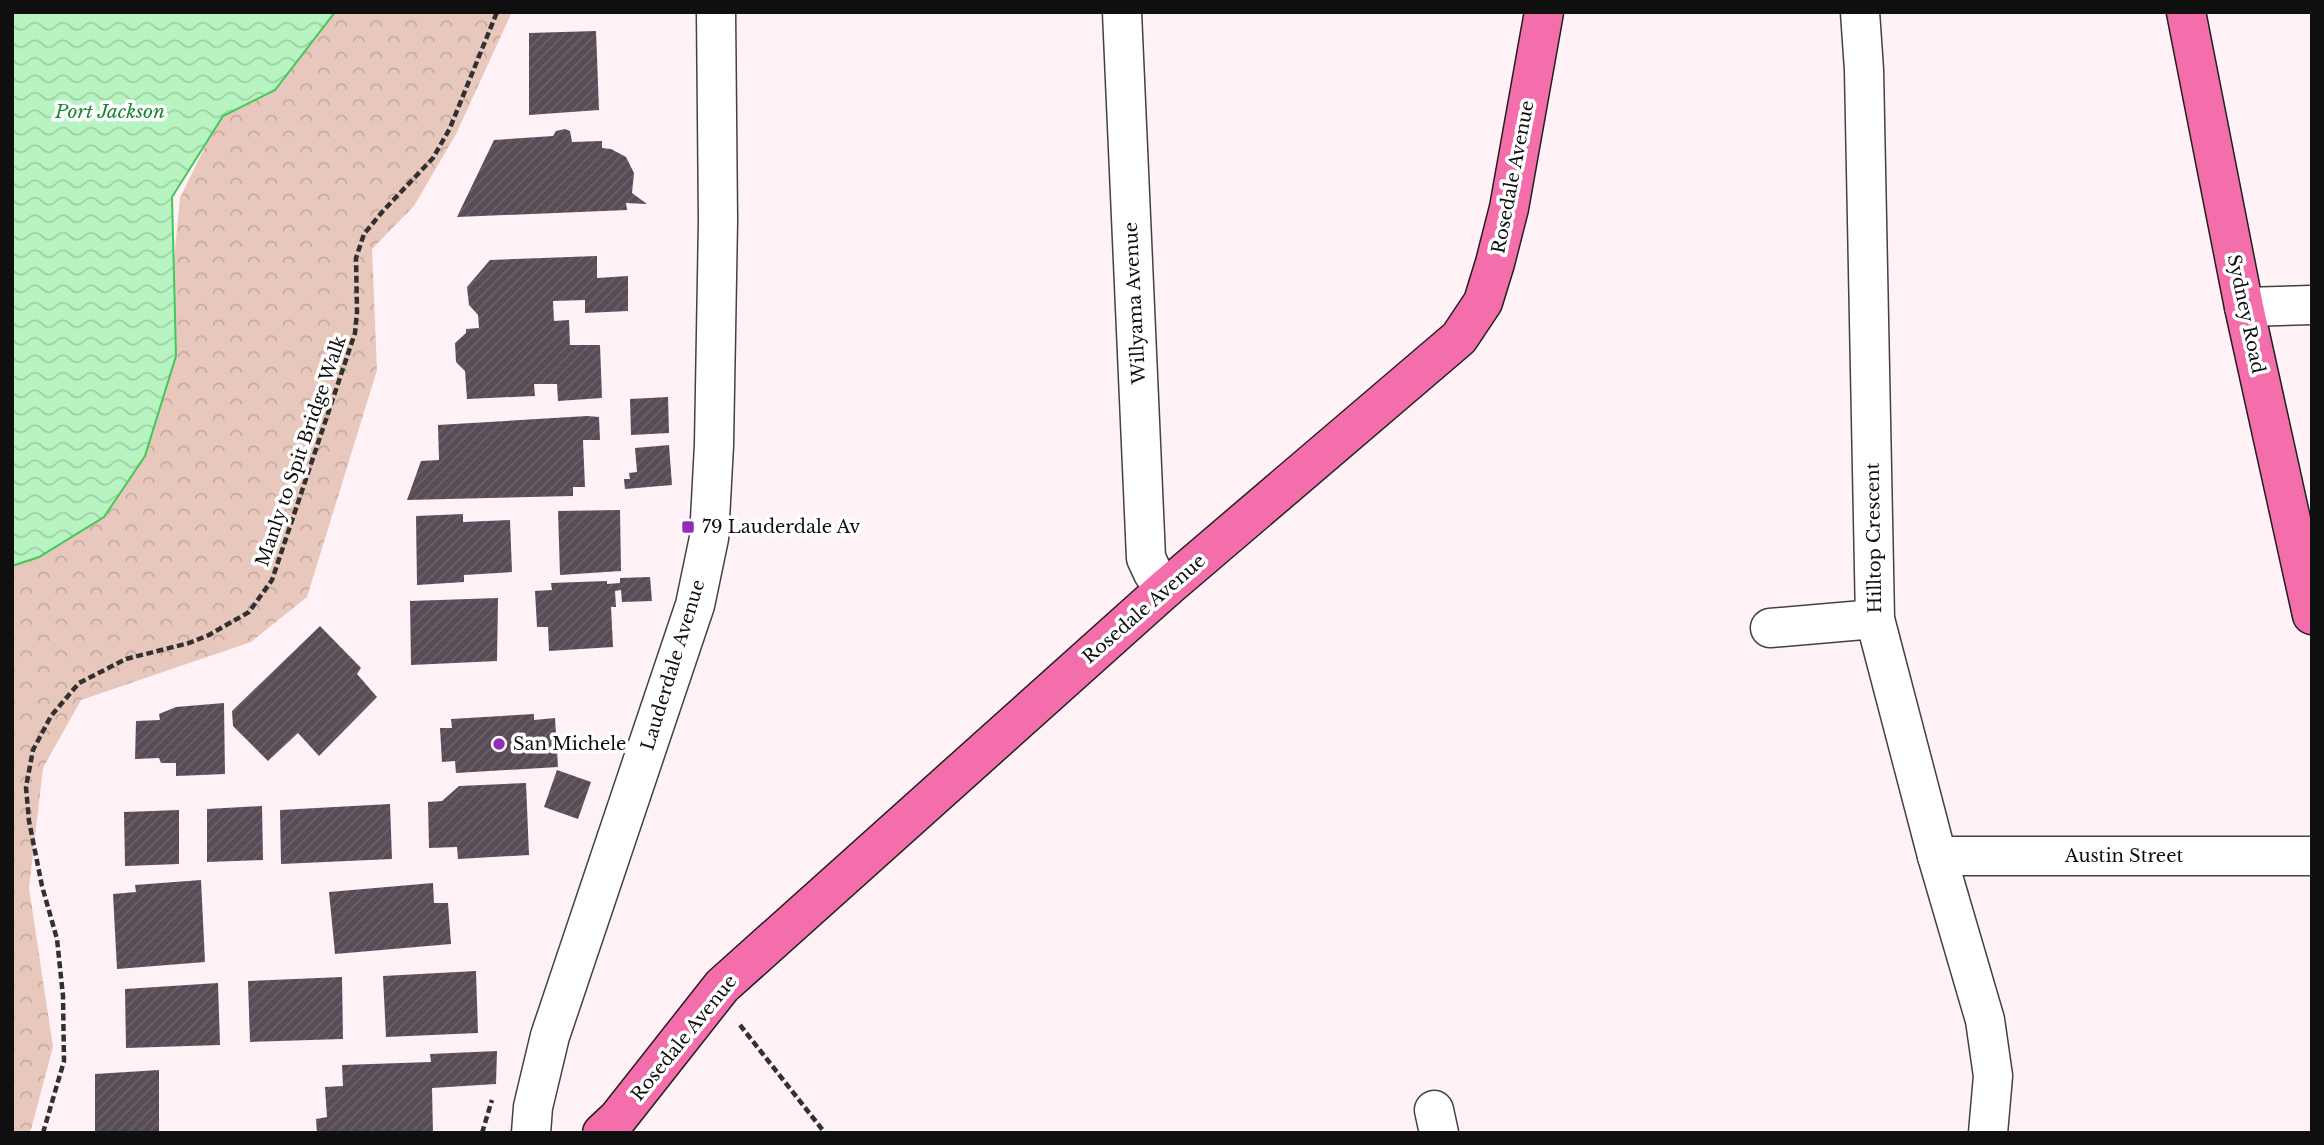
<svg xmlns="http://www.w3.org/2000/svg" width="2324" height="1145" font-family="'Libre Baskerville',serif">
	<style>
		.park { fill: url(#park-crowns) }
		.water { fill: url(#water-waves); stroke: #42c85a; stroke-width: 2 }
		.building { fill: url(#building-hatch) }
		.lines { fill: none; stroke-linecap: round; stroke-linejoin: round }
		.minor-casing { stroke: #424242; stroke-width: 41 }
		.major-casing { stroke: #202020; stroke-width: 41 }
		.path { stroke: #313131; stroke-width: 4.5; stroke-dasharray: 7 3.5; stroke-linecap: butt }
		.minor { stroke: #fff; stroke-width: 38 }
		.major { stroke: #f36eab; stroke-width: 38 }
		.poi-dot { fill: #942cbb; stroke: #fff; stroke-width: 2.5 }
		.labels { text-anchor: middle; stroke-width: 7; stroke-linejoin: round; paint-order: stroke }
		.street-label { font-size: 18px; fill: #0f0f0f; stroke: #fff }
		.poi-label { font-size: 18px; fill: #0f0f0f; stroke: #fff; text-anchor: start }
		.water-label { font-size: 19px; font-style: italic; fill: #1a8832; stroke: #fff }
	</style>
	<defs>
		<pattern id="park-crowns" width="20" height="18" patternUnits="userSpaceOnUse" patternTransform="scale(1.75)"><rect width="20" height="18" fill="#e8c8bc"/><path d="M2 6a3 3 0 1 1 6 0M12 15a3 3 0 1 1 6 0" fill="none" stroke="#c6aba0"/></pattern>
		<pattern id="water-waves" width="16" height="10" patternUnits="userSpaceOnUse" patternTransform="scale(1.75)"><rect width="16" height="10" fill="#b8f4c2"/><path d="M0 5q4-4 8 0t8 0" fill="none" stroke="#9dd0a6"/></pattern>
		<pattern id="building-hatch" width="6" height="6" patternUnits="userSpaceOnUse" patternTransform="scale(1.75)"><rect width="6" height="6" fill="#584c56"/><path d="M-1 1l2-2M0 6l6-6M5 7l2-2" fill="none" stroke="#6b6169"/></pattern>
	</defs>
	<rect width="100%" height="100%" fill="#fef2f7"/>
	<path class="park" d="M 315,12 L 512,12 L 456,134 L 414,206 L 372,249 L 377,370 L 307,597 L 251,642 L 81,700 L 43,768 L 29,888 L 53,1047 L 30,1133 L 12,1133 L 12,565 L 171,291 L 180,198 L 219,118 Z"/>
	<path class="water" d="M 12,12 L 335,12 L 275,90 L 223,116 L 172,197 L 176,356 L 145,456 L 104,517 L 39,557 L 12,566 Z"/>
	<g class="building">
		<path d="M 596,31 L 599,110 L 529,115 L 529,33 Z"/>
		<path d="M 565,129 L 570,131 L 572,142 L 602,141 L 602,148 L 611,149 L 626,157 L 634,173 L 632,193 L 647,204 L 626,203 L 627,210 L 457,217 L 494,140 L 553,136 L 556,131 Z"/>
		<path d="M 597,256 L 597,278 L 628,276 L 628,311 L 585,313 L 585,300 L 553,301 L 554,321 L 569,320 L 570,345 L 600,345 L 602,398 L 558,401 L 557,384 L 534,384 L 535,396 L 467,399 L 465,371 L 456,362 L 455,343 L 466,333 L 466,329 L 479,328 L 478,315 L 469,305 L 467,287 L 490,260 Z"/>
		<path d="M 668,397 L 669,433 L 631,435 L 630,399 Z"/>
		<path d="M 587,416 L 599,417 L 600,440 L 583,440 L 585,487 L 573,487 L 573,496 L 407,500 L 421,461 L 439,460 L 438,425 Z"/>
		<path d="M 669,445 L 672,485 L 625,489 L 624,479 L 630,479 L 629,473 L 637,472 L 635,448 Z"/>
		<path d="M 620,510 L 621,571 L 560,575 L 558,511 Z"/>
		<path d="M 463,514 L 463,522 L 510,520 L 512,572 L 464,575 L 464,582 L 417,585 L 416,516 Z"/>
		<path d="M 650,577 L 652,601 L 622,602 L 621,590 L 615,591 L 616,607 L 611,607 L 613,647 L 549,651 L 548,627 L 537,627 L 535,591 L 552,590 L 551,583 L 607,581 L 607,584 L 620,583 L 620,578 Z"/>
		<path d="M 498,598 L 497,661 L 411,665 L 410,601 Z"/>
		<path d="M 320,626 L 361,668 L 357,674 L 377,697 L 319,756 L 298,733 L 268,761 L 233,726 L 232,711 Z"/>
		<path d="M 224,703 L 225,774 L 176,776 L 176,763 L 161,763 L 159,758 L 135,759 L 136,721 L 160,720 L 159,714 L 176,707 Z"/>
		<path d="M 534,714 L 534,720 L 555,718 L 558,767 L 456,773 L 455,761 L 442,762 L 440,728 L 452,728 L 451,719 Z"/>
		<path d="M 557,770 L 591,782 L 578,819 L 544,807 Z"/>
		<path d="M 526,783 L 529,855 L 458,859 L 457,847 L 429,848 L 428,802 L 442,801 L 459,786 Z"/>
		<path d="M 390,804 L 392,859 L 281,864 L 280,810 Z"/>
		<path d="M 262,806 L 263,860 L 207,862 L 207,809 Z"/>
		<path d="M 179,810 L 179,864 L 125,866 L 124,812 Z"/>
		<path d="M 201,880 L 205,962 L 117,969 L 113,894 L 136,892 L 135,885 Z"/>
		<path d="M 433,883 L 434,903 L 448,903 L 451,944 L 335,954 L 329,892 Z"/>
		<path d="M 476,971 L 478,1033 L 386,1037 L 383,976 Z"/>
		<path d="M 342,977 L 343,1039 L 250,1042 L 248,981 Z"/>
		<path d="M 218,983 L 220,1045 L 126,1048 L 125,989 Z"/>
		<path d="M 497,1051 L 496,1084 L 432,1088 L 433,1133 L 317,1133 L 316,1119 L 327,1117 L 325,1087 L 343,1086 L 342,1065 L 431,1062 L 430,1054 Z"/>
		<path d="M 159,1070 L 159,1133 L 95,1133 L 95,1074 Z"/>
	</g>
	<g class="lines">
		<g class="minor-casing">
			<g id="minor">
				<path d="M 1122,12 L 1146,558 L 1153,573 L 1165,589"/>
				<path d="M 1860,12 L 1864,70 L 1875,619 L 1937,856 L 1985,1020 L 1993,1076 L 1988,1133"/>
				<path d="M 2244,307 L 2312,305"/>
				<path d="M 1770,628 L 1875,619"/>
				<path d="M 1937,856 L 2312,856"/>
				<path d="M 1434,1110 L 1439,1133"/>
				<path d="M 531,1133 L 533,1107 L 550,1036 L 695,605 L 709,538 L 714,445 L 718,221 L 716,12"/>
			</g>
		</g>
		<g class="major-casing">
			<g id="major">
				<path d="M 2186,12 L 2244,307 L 2312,615"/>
				<path d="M 602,1133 L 618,1118 L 722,986 L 1165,589 L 1459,338 L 1483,302 L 1495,263 L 1509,208 L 1544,12"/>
			</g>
		</g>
		<g class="path">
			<path d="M 740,1025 L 825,1133"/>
			<path d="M 43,1133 L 64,1061 L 63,996 L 57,939 L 42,886 L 29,821 L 26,787 L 33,750 L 51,716 L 79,683 L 126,659 L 189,643 L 209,635 L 249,612 L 272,580 L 355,333 L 357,312 L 356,258 L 364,234 L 383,211 L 433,158 L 450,128 L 497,12"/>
			<path d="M 482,1133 L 492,1100"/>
		</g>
		<use href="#minor" class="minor"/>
		<use href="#major" class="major"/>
	</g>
	<g class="poi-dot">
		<rect x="681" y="520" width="14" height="14" rx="3.5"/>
		<circle cx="499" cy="744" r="7"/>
	</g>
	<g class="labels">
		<g class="street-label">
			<text transform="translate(1513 177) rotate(-79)" y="6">Rosedale Avenue</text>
			<text transform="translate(1135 303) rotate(-93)" y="6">Willyama Avenue</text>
			<text transform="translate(2246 314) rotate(78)" y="6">Sydney Road</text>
			<text transform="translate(301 451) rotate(-71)" y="6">Manly to Spit Bridge Walk</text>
			<text transform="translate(1874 538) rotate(-91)" y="6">Hilltop Crescent</text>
			<text transform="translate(1144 609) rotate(-41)" y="6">Rosedale Avenue</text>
			<text transform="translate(673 665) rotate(-73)" y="6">Lauderdale Avenue</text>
			<text x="2124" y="862">Austin Street</text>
			<text transform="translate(684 1038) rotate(-51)" y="6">Rosedale Avenue</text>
		</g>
		<g class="poi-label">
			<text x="702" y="533">79 Lauderdale Av</text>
			<text x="513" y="750">San Michele</text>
		</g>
		<g class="water-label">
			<text x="110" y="118">Port Jackson</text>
		</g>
	</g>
	<rect width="2324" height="1145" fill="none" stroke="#0f0f0f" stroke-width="28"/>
</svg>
